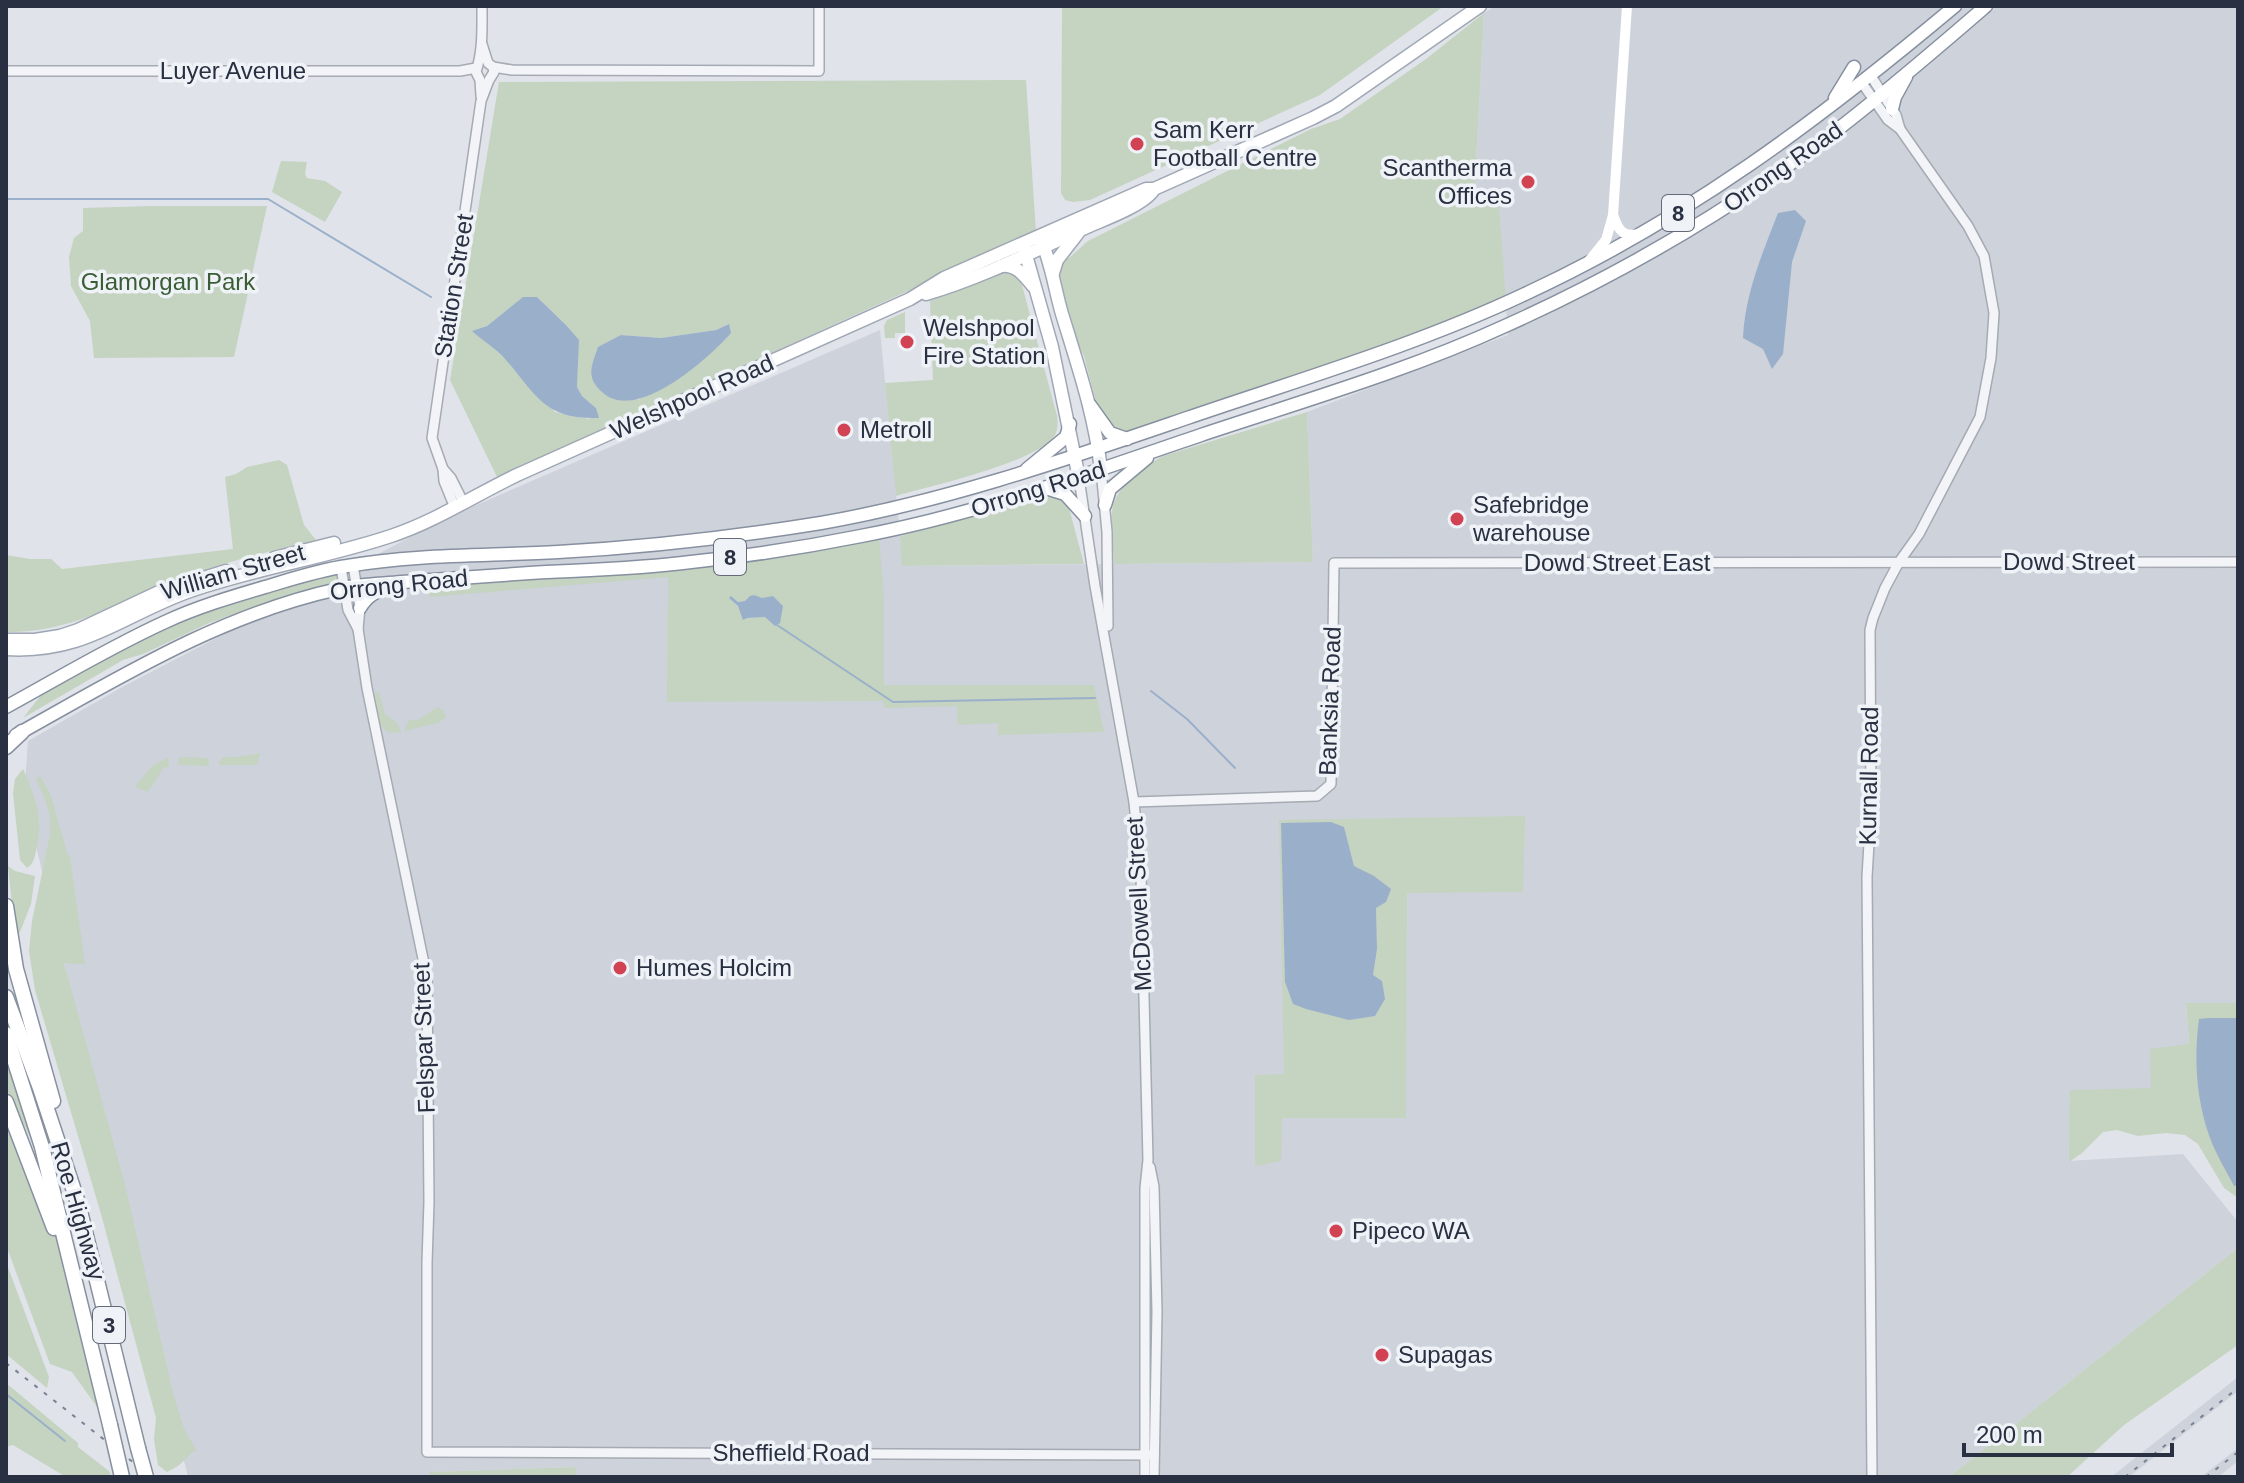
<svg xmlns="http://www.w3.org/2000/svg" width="2244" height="1483" font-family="Helvetica,sans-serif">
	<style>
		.built { fill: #ced2db }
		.green { fill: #c5d3c1; fill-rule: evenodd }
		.water { fill: #9ab0ca }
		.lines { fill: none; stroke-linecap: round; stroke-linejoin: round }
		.stream { stroke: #9ab0ca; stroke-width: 2 }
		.tertiary-casing { stroke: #a5aab3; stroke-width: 12 }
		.primary-casing { stroke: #9fa7b5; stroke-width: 15 }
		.trunk-casing { stroke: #8790a0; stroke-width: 15 }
		.motorway-casing { stroke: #8790a0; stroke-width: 17 }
		.tertiary { stroke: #f3f4f7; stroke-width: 9 }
		.secondary { stroke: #fff; stroke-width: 10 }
		.primary { stroke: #fff; stroke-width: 12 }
		.trunk { stroke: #fff; stroke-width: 12 }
		.motorway { stroke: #fff; stroke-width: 14 }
		.rail { stroke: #798293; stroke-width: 2; stroke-dasharray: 4 8; stroke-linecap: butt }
		.motorway-bridge-casing { stroke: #8790a0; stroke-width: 17; stroke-linecap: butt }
		.motorway-bridge { stroke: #fff; stroke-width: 14 }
		.poi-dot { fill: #d14253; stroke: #eff2f7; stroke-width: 3 }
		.labels { text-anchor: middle; stroke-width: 7; stroke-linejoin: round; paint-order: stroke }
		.shield { fill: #eff2f7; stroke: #646a78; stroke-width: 2 }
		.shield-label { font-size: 22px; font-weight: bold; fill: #283041 }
		.street-label { font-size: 24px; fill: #283041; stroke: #eff2f7 }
		.poi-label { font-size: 24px; fill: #283041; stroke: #eff2f7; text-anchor: start }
		.park-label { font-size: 24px; fill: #3b5d35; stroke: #eff2f7 }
	</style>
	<rect width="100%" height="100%" fill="#e0e3e9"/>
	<g class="built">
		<path d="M 1495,6 L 2238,6 L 2238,1003 L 2186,1004 L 2189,1044 L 2152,1088 L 2069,1161 L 2183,1154 L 2238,1222 L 2238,1248 L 1949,1477 L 576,1477 L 575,1467 L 429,1472 L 429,1477 L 188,1477 L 24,796 L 28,741 L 124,686 L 451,516 L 880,330 L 903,566 L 1313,562 L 1307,412 L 1508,335 L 1499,204 L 1474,199 L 1484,13 Z"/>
		<path d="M 2238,1377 L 2238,1391 L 2129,1477 L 2111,1477 Z"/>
		<path d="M 2238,1448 L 2238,1461 L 2218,1477 L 2201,1477 Z"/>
	</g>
	<g class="green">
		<path d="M 1062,6 L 1444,6 L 1320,95 L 1090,200 L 1073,202 L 1065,200 L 1061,193 Z"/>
		<path d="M 1484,13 L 1474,199 L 1499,203 L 1506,300 L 1454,321 L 1132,433 L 1119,433 L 1104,420 L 1096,402 L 1084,356 L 1071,330 L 1060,288 L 1059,273 L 1065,255 L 1069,258 L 1088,241 L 1311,129 L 1340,119 L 1426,59 Z"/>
		<path d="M 1026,80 L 1036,233 L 497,477 L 450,380 L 499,82 ZM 523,297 L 537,297 L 566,325 L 578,340 L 577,387 L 582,396 L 596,408 L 589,419 L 555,412 L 504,357 L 473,331 L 487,326 ZM 729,324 L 638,400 L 621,335 L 661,338 L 716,330 Z"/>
		<path d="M 281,161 L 307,162 L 305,174 L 307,178 L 325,181 L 342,192 L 325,222 L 272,192 Z"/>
		<path d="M 152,206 L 267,206 L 234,357 L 94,358 L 90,321 L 71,286 L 69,257 L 74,238 L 83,231 L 83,208 Z"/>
		<path d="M 998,273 L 1014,274 L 1022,285 L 1057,416 C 1058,423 1058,429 1055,435 C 1037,463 930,486 896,496 L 885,383 L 933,380 L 930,301 Z"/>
		<path d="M 905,312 L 905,333 L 895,333 L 895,338 L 885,338 L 884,326 L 887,320 Z"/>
		<path d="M 1307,412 L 1313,562 L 1114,564 C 1113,547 1111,529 1112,512 C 1114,487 1143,467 1163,456 Z"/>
		<path d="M 279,460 L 287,465 L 304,525 L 316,540 C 277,550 236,559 198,572 C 134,593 76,634 6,632 L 6,555 L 30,559 L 51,559 L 62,569 L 233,549 L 225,477 L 236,474 L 247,467 Z"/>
		<path d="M 1052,495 L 1065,502 L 1069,508 L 1084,564 L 902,566 L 900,536 Z"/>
		<path d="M 879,538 L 884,600 L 884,685 L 1094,685 L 1104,732 L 998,735 L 998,723 L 958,725 L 957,706 L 884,708 L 883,701 L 667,702 L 668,577 L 430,597 L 427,587 L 642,572 ZM 754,595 L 762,598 L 765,617 L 747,618 L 735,604 L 735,602 L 746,601 L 750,596 Z"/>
		<path d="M 338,572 L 338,584 L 280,598 L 209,623 L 143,654 L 123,660 L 23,718 L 42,694 L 56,682 L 167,625 L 238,598 Z"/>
		<path d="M 375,692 L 379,692 L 385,714 L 397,723 L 401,732 L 389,733 L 382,727 L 379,721 Z"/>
		<path d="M 438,707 L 444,711 L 446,717 L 438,723 L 404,731 L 409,720 L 418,720 Z"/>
		<path d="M 260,753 L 257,765 L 219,765 L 219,762 L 224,757 L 236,757 Z"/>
		<path d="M 168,757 L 169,768 L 164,767 L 148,792 L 135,787 L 152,766 Z"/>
		<path d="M 179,757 L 206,758 L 209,760 L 209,766 L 180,765 L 178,764 Z"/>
		<path d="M 23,769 C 34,795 44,817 37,845 C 35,855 35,863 27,868 L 20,860 L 13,793 L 15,779 Z"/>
		<path d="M 40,776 L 51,795 L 67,853 L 70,857 L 85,964 L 64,963 L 125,1185 L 173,1393 L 184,1429 L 197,1451 L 194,1451 L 178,1466 L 167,1472 L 158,1465 L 154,1439 L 156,1418 L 101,1214 L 35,990 L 29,951 L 32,921 L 50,835 L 50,817 L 45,799 L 36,779 Z"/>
		<path d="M 1525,816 L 1523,892 L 1407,893 L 1406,1118 L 1282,1118 L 1281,1161 L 1255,1166 L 1255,1075 L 1284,1074 L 1279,820 ZM 1281,823 L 1344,827 L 1354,866 L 1376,908 L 1377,949 L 1373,976 L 1306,1009 L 1293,1004 L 1285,982 Z"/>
		<path d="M 8,866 L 15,871 L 35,876 L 31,904 L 16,942 Z"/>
		<path d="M 2186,1003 L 2238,1003 L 2238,1198 L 2224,1188 L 2198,1144 L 2185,1135 L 2166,1133 L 2138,1136 L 2117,1130 L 2103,1132 L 2082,1153 L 2069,1162 L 2070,1090 L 2151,1088 L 2150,1049 L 2189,1044 Z"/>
		<path d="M 6,1056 L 35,1147 L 6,1089 Z"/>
		<path d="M 6,1102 L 77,1288 L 110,1425 L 72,1372 L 50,1364 L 6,1245 Z"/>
		<path d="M 2238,1248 L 2238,1345 L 2124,1425 L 2067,1477 L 1949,1477 Z"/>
		<path d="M 6,1262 L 49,1377 L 47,1388 L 6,1354 Z"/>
		<path d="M 6,1383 L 78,1443 L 78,1447 L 110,1472 L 111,1477 L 66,1477 L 13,1445 L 6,1447 Z"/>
		<path d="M 576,1467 L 576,1477 L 429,1477 L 429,1472 Z"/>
	</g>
	<g class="water">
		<path d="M 1795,210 L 1806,221 L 1792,262 L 1783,354 L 1772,369 L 1763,349 L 1743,338 C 1745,294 1762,254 1778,213 Z"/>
		<path d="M 523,297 L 537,297 L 566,325 L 579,340 L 577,387 L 582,396 L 596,408 L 599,418 C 545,420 537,396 506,360 C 497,349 483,341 472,331 L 487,326 Z"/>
		<path d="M 729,324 L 731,333 C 708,359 636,424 602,392 C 585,377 592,365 598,347 L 621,335 L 661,338 L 716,330 Z"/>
		<path d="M 754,595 L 762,598 L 773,596 L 783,606 L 780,623 L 775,626 L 765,617 L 747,618 L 743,620 L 738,606 L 729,598 L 731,596 L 738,602 L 745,601 L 750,596 Z"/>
		<path d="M 1331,822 L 1344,827 L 1354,866 L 1374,876 L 1391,889 L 1386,902 L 1376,908 L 1377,949 L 1373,975 L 1382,981 L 1385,999 L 1375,1016 L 1349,1020 L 1306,1009 L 1293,1004 L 1285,982 L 1281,823 Z"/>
		<path d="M 2209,1018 L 2238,1018 L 2238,1185 L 2234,1186 C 2228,1174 2221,1163 2216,1152 C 2197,1112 2193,1062 2199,1019 Z"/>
	</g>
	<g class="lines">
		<g class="stream">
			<path d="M 6,199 L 268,199 L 431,297"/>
			<path d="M 777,625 L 893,702 L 1095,698"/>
			<path d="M 1151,691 L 1187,719 L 1235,768"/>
			<path d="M 6,1394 L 65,1441"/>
		</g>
		<g class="tertiary-casing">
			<g id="tertiary">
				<path d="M 493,67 L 512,70 L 819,71 L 819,6"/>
				<path d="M 6,71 L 460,71 L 476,68"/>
				<path d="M 1871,76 L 1896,115 L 1900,129"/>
				<path d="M 1862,83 L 1888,120 L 1900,129 L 1968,226 L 1984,256 L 1994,313 L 1991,358 L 1980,417 L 1919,534 L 1899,562 L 1885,588 L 1873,618 L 1870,630 L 1871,810 L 1867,877 L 1872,1477"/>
				<path d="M 481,96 L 480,80 L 476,72 C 483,50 482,29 482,6"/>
				<path d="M 443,469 L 451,478 L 464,504"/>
				<path d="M 1101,470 L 1107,532 L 1108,626"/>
				<path d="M 1079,478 L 1095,586 L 1134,802 L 1141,875 L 1148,1160 L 1145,1188 L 1145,1477"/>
				<path d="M 455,508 L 444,481 L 443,469 L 432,438 L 481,101 L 489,80 L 494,72 L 493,67 L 488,63 L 482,44"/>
				<path d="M 353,565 L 360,608 L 358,629 L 367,688 L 427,978 L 429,1202 L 427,1263 L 427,1452 L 1154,1455"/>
				<path d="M 341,567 L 348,610 L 358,629"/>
				<path d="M 1134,802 L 1317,796 L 1331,784 L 1334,563 L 2238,562"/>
				<path d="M 1150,1167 L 1154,1187 L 1157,1311 L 1154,1477"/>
			</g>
		</g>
		<g class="primary-casing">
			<g id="primary">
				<path d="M 1042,242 C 1052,266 1055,290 1062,314 C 1078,366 1095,416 1101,470"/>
				<path d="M 1024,248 L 1052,347 L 1079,478"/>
				<path d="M 1001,266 C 1016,264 1024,275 1033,286"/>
				<path d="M 1053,273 L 1057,260 L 1078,233"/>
				<path d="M 926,294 C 981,278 1034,251 1087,227 C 1105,219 1139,207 1152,192"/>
				<path d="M 274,558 L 334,543"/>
				<path d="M 6,640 L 35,640 L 60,636 L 78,630 L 159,592 L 226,571"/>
				<path d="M 6,649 C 85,654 122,615 190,591 C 256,568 325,558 391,536 C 436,521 475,495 517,475 L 910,299 L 944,278 L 1146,189 L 1154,189 L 1313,118 L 1336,106 L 1480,6"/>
			</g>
		</g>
		<g class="trunk-casing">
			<g id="trunk">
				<path d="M 1835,98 L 1854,67"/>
				<path d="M 1892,109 L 1895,97 L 1906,77"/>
				<path d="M 1090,405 L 1110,433 L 1127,439"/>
				<path d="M 1027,469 L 1066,437 L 1070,424"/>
				<path d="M 1049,489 L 1065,494 L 1085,516"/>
				<path d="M 1105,505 L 1110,489 L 1147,458"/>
				<path d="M 360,608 C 367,596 376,591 390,587"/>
				<path d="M 6,707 C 59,678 110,647 165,622 C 197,607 231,597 265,587 C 292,579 319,570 347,566 C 416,554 488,556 558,552 C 646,547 734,537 821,523 C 947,501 1067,459 1187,418 C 1301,379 1417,345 1525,294 C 1687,219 1819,120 1955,6"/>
				<path d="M 16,735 C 120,677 220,615 338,589 C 358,584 381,584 402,582 C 445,579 488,576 530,573 C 584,570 638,569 691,562 C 748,556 806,547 861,536 C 978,514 1089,473 1201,435 C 1303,401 1407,371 1505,326 C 1619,275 1728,211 1829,136 C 1883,95 1935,50 1986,6"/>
			</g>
		</g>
		<g class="motorway-casing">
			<g id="motorway">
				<path d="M 6,747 L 22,732"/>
				<path d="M 6,906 L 16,969 L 53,1101"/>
				<path d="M 6,997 L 40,1088 L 78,1203 L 138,1448"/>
				<path d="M 6,1034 L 42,1147 L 110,1425"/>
				<path d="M 6,1102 L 54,1228"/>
			</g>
		</g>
		<use href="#tertiary" class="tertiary"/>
		<g class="secondary">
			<path d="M 1614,217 C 1619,232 1624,237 1640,234"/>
			<path d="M 1589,261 L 1606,240 L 1613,215 L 1627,6"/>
		</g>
		<use href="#primary" class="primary"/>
		<use href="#trunk" class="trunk"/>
		<use href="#motorway" class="motorway"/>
		<g class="rail">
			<path d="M 6,1363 L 152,1477"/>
			<path d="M 2125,1477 L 2238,1388"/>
			<path d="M 2206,1477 L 2238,1452"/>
		</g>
		<g class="motorway-bridge-casing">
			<g id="motorway-bridge">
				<path d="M 110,1425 L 122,1477"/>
				<path d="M 138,1448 L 146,1477"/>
			</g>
		</g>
		<use href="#motorway-bridge" class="motorway-bridge"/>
	</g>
	<g class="poi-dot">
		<circle cx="1137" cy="144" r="8"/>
		<circle cx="1528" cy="182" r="8"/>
		<circle cx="907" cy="342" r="8"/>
		<circle cx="844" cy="430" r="8"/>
		<circle cx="1457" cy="519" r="8"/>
		<circle cx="620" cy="968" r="8"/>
		<circle cx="1336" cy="1231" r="8"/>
		<circle cx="1382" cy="1355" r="8"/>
	</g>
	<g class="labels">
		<g class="shield">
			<rect x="1662" y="195" width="32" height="36" rx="6"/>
			<rect x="714" y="539" width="32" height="36" rx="6"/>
			<rect x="93" y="1307" width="32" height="36" rx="6"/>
		</g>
		<g class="shield-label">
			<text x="1678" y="221">8</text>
			<text x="730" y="565">8</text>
			<text x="109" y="1333">3</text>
		</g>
		<g class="street-label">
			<text x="233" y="79">Luyer Avenue</text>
			<text transform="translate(1783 167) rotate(-35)" y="8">Orrong Road</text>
			<text transform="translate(454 286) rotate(-81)" y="8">Station Street</text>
			<text transform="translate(692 397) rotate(-24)" y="8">Welshpool Road</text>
			<text transform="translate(1038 489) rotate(-17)" y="8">Orrong Road</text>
			<text x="2069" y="570">Dowd Street</text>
			<text x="1617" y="571">Dowd Street East</text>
			<text transform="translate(233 572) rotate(-16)" y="8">William Street</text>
			<text transform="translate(399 585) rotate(-6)" y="8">Orrong Road</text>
			<text transform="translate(1330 701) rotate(-88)" y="8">Banksia Road</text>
			<text transform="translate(1869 776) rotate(-89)" y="8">Kurnall Road</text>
			<text transform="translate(1139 904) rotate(-93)" y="8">McDowell Street</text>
			<text transform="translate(424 1038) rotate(-92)" y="8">Felspar Street</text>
			<text transform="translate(78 1211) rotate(74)" y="8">Roe Highway</text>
			<text x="791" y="1461">Sheffield Road</text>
		</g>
		<g class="poi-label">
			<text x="1153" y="138">Sam Kerr<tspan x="1153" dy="28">Football Centre</tspan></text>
			<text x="1512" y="176" text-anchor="end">Scantherma<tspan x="1512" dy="28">Offices</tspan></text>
			<text x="923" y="336">Welshpool<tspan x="923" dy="28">Fire Station</tspan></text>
			<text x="860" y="438">Metroll</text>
			<text x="1473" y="513">Safebridge<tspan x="1473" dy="28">warehouse</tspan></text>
			<text x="636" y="976">Humes Holcim</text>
			<text x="1352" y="1239">Pipeco WA</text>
			<text x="1398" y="1363">Supagas</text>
		</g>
		<g class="park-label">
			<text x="168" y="290">Glamorgan Park</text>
		</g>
	</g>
	<rect width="2244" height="1483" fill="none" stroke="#283041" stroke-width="16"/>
	<path d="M1964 1443v12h208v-12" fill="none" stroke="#283041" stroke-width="4"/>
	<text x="1976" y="1443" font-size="24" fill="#283041" stroke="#eff2f7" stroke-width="6" paint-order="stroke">200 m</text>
</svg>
